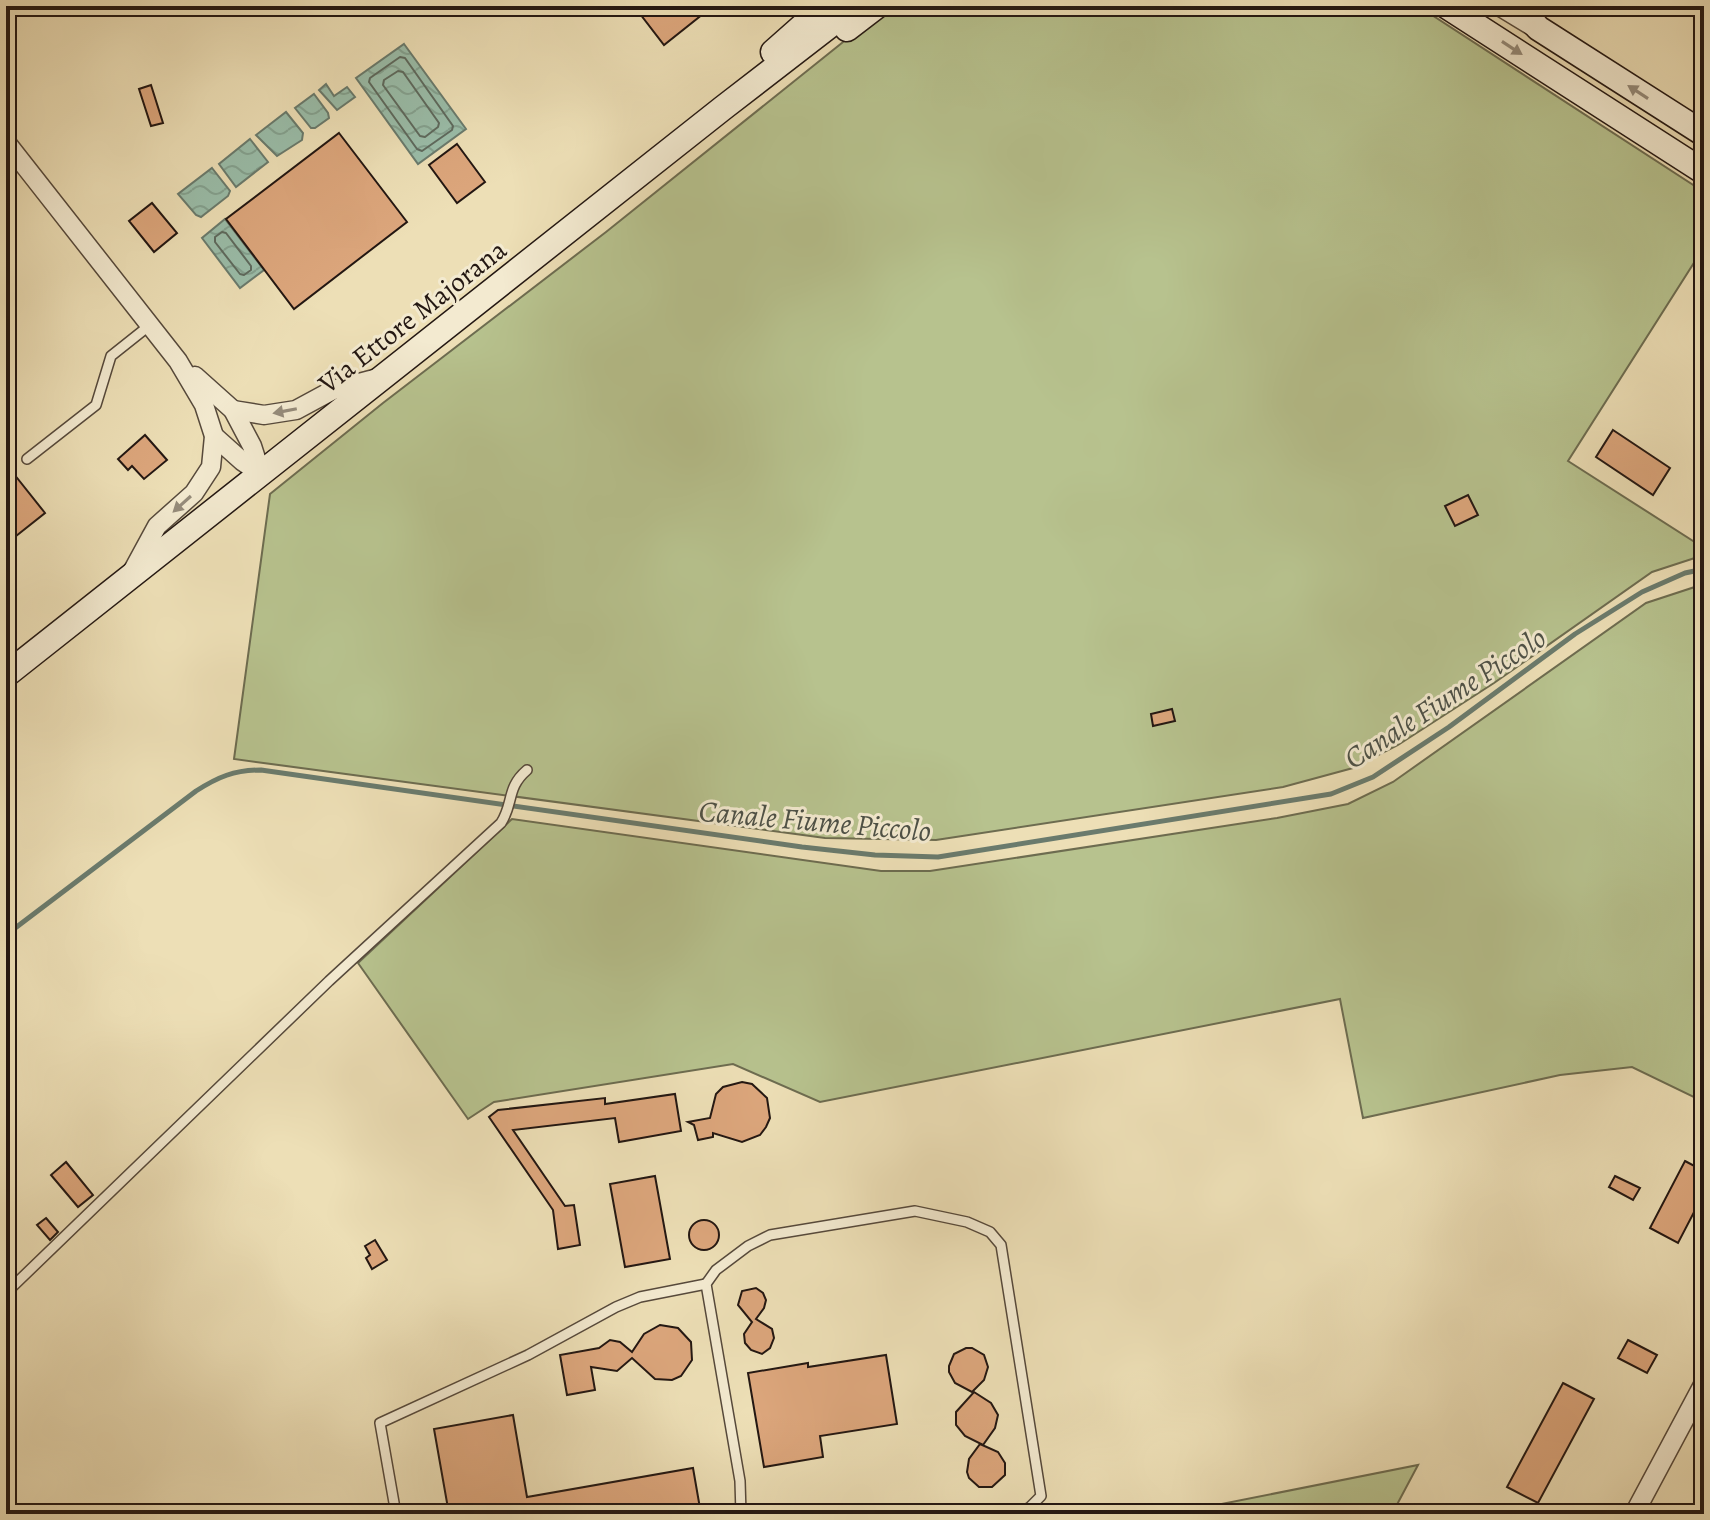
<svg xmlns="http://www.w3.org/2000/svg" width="1710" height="1520" font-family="Alegreya,serif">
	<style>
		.grass { fill: #b7c28e; stroke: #6d6c50; stroke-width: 2 }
		.water { fill: url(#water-waves); stroke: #6a7b6d; stroke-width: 2 }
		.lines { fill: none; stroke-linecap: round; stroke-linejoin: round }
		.shore { stroke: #5e6a5e; stroke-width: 2 }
		.stream { stroke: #6a7b6d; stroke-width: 5 }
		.building { fill: #dca67c; stroke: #231712; stroke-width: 2 }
		.service-casing { stroke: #56493b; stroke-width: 12 }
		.minor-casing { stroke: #56493b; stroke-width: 21 }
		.tertiary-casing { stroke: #56493b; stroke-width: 25 }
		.secondary-casing { stroke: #231712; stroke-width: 27 }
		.service { stroke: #f3ead0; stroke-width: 9 }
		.minor { stroke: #f3ead0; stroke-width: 18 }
		.tertiary { stroke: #f3ead0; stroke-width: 22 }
		.secondary { stroke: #f3ead0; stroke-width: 24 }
		.oneway { fill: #958b7a }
		.labels { text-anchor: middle; stroke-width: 6; stroke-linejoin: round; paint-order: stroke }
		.street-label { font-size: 28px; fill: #231712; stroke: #f3ead0 }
		.water-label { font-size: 30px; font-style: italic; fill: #4d5147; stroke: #f3ead0 }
	</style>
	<defs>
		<pattern id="water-waves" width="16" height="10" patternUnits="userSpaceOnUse" patternTransform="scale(2)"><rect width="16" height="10" fill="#9abda9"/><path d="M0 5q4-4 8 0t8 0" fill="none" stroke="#84a290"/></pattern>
	</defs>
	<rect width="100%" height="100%" fill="#eddfb6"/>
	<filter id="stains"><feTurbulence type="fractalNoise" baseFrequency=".0025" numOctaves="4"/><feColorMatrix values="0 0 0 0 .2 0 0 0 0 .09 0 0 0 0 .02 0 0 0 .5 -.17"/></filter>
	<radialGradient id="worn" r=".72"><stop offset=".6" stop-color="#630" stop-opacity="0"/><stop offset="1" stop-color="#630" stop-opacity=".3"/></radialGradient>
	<g class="grass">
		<path d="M 888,6 L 1418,6 L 1704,192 L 1704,247 L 1568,461 L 1704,548 L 1704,555 L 1652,572 L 1494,683 L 1398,745 L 1353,768 L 1283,787 L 936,840 L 825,838 L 234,759 L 270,494 L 383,403 L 606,232 Z"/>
		<path d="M 1704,584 L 1704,1102 L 1632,1067 L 1560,1075 L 1363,1118 L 1340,999 L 820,1102 L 733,1064 L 494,1102 L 468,1119 L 358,963 L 512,819 L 881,871 L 930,871 L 1277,818 L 1348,804 L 1393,782 L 1646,603 Z"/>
		<path d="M 1418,1465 L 1392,1514 L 1171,1514 Z"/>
	</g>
	<g class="water">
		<path d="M 404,44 L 466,129 L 418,164 L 356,78 Z"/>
		<path d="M 326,84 L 334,96 L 347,87 L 355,97 L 337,110 L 319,90 Z"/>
		<path d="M 314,94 L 328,113 L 329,118 L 315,128 L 311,128 L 295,108 Z"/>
		<path d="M 286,112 L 303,133 L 302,140 L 277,156 L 256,135 Z"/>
		<path d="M 250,139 L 268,162 L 236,187 L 219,164 Z"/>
		<path d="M 212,168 L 230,191 L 228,196 L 201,217 L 196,215 L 178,194 Z"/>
		<path d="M 225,219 L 264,270 L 240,288 L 202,238 Z"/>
	</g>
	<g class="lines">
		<g class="shore">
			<path d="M 400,57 L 405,58 L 453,126 L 452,130 L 422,151 L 417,149 L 369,82 L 370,78 Z"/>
			<path d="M 398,71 L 403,72 L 439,123 L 438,127 L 425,137 L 420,136 L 383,85 L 384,80 Z"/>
			<path d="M 222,232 L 226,233 L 251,266 L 251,270 L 244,275 L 240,274 L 215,242 L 215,237 Z"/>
		</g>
		<path class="stream" d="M 6,935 L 196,791 C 218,777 234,770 261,770 L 802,847 L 875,855 L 938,857 L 1331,794 L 1373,777 L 1449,727 L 1575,634 L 1642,592 L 1685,573 L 1704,569"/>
	</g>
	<g class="building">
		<path d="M 634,6 L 713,6 L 664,45 Z"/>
		<path d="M 151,85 L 163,123 L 151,126 L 139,89 Z"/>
		<path d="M 339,133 L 407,222 L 294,309 L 226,219 Z"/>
		<path d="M 457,144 L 485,182 L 457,203 L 429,165 Z"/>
		<path d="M 152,203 L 177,233 L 154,252 L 129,221 Z"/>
		<path d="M 1613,430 L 1670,468 L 1653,495 L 1596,457 Z"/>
		<path d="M 145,435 L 167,460 L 144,479 L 132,466 L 128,470 L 118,459 Z"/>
		<path d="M 6,464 L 45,513 L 6,544 Z"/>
		<path d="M 1468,495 L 1478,515 L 1455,526 L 1445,506 Z"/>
		<path d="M 1172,709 L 1175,721 L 1153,726 L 1151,714 Z"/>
		<path d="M 742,1082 L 752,1084 L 767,1098 L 770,1118 L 766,1127 L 760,1135 L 742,1142 L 713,1133 L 713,1137 L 698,1140 L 694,1125 L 688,1122 L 710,1118 L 716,1094 L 723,1087 Z"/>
		<path d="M 675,1094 L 681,1131 L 619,1142 L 615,1118 L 513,1130 L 565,1206 L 574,1205 L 580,1245 L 558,1249 L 553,1210 L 489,1117 L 498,1110 L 605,1098 L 605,1104 Z"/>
		<path d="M 1685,1161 L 1704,1171 L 1704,1193 L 1678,1243 L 1650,1228 Z"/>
		<path d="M 66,1162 L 93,1195 L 78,1207 L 51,1175 Z"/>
		<path d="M 655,1176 L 670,1259 L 625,1267 L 610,1184 Z"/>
		<path d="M 1615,1176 L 1640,1188 L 1633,1200 L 1609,1187 Z"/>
		<path d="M 46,1218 L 58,1232 L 50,1240 L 37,1225 Z"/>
		<circle cx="704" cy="1235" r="15"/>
		<path d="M 375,1240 L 387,1260 L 372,1269 L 366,1258 L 370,1255 L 365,1246 Z"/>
		<path d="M 756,1288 L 763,1293 L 766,1300 L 764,1308 L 756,1319 L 772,1329 L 774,1338 L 770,1348 L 762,1354 L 751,1350 L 745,1343 L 744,1334 L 752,1322 L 738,1305 L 742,1291 Z"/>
		<path d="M 660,1325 L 678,1328 L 691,1342 L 692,1360 L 681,1376 L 672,1380 L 655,1379 L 632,1358 L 617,1371 L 591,1367 L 595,1390 L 567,1395 L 560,1355 L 599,1348 L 610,1340 L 620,1342 L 632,1352 L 644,1334 Z"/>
		<path d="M 1628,1340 L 1657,1355 L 1647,1373 L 1618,1358 Z"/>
		<path d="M 966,1348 L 972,1348 L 984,1355 L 988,1367 L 984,1380 L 972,1392 L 955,1383 L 949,1372 L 949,1366 L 954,1354 Z"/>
		<path d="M 886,1355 L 897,1424 L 820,1436 L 823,1457 L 764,1467 L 748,1373 L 808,1363 L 808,1367 Z"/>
		<path d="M 1563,1383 L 1594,1399 L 1538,1503 L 1507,1487 Z"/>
		<path d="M 974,1392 L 991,1403 L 998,1415 L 995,1428 L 983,1445 L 965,1436 L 956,1425 L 956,1412 Z"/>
		<path d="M 513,1415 L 527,1497 L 693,1468 L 701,1514 L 449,1514 L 434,1429 Z"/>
		<path d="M 980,1444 L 998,1452 L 1005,1463 L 1005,1475 L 992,1487 L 979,1487 L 969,1478 L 967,1472 L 969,1459 Z"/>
	</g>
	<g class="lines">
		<g class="service-casing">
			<g id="service">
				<path d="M 27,459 L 96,405 L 111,356 L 150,325"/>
				<path d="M 6,1293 L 329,981 L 501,823 C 514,803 506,788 527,770"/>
				<path d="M 396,1514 L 380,1423 L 528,1355 L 616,1307 L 640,1297 L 706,1284"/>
				<path d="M 741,1514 L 740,1481 L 706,1284 L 716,1270 L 748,1246 L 770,1235 L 915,1211 L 967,1222 L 990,1232 L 1001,1245 L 1041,1496 L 1029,1508 L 1007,1514"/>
			</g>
		</g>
		<g class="minor-casing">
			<g id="minor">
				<path d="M 1672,6 L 1686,6"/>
				<path d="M 6,142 L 178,361 L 204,405 L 214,436 L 211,467 L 194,493 L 157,526 L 132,572"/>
				<path d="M 195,376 L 233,410 L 252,446 L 261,474"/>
				<path d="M 233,410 L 264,415 L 296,410 L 333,390 L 378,378"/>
				<path d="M 214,436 L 242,461 L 261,474"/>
				<path d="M 1634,1514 L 1704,1383"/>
			</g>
		</g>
		<g class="tertiary-casing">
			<path id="tertiary" d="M 1503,6 L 1534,25"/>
		</g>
		<g class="secondary-casing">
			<g id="secondary">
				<path d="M 1446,6 L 1704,172"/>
				<path d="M 1520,6 L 1538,28 L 1704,134"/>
				<path d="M 847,29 L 877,6"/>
				<path d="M 773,52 L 825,6"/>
				<path d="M 6,675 L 723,108 L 855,6"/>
			</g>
		</g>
		<use href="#service" class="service"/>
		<use href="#minor" class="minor"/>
		<use href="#tertiary" class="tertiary"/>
		<use href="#secondary" class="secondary"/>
	</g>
	<defs><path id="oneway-solid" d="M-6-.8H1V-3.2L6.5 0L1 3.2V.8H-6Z" transform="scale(2)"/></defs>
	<g class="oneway">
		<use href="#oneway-solid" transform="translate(1512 48) rotate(33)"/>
		<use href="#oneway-solid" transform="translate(1638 92) rotate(-147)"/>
		<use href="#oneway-solid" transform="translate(285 411) rotate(169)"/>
		<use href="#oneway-solid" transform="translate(182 504) rotate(138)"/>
	</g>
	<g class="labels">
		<g class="street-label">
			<text transform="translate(412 316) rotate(-38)" y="10">Via Ettore Majorana</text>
		</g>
		<g class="water-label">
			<text transform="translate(1445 698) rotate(-33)" y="10">Canale Fiume Piccolo</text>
			<text transform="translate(815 821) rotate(5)" y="10">Canale Fiume Piccolo</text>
		</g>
	</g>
	<rect width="1710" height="1520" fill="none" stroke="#eddfb6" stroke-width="32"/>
	<rect x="8" y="8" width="1694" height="1504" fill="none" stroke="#231712" stroke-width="4"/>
	<rect x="16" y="16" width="1678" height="1488" fill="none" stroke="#231712" stroke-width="2"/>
	<rect width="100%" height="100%" filter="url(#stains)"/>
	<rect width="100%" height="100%" fill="url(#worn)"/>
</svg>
